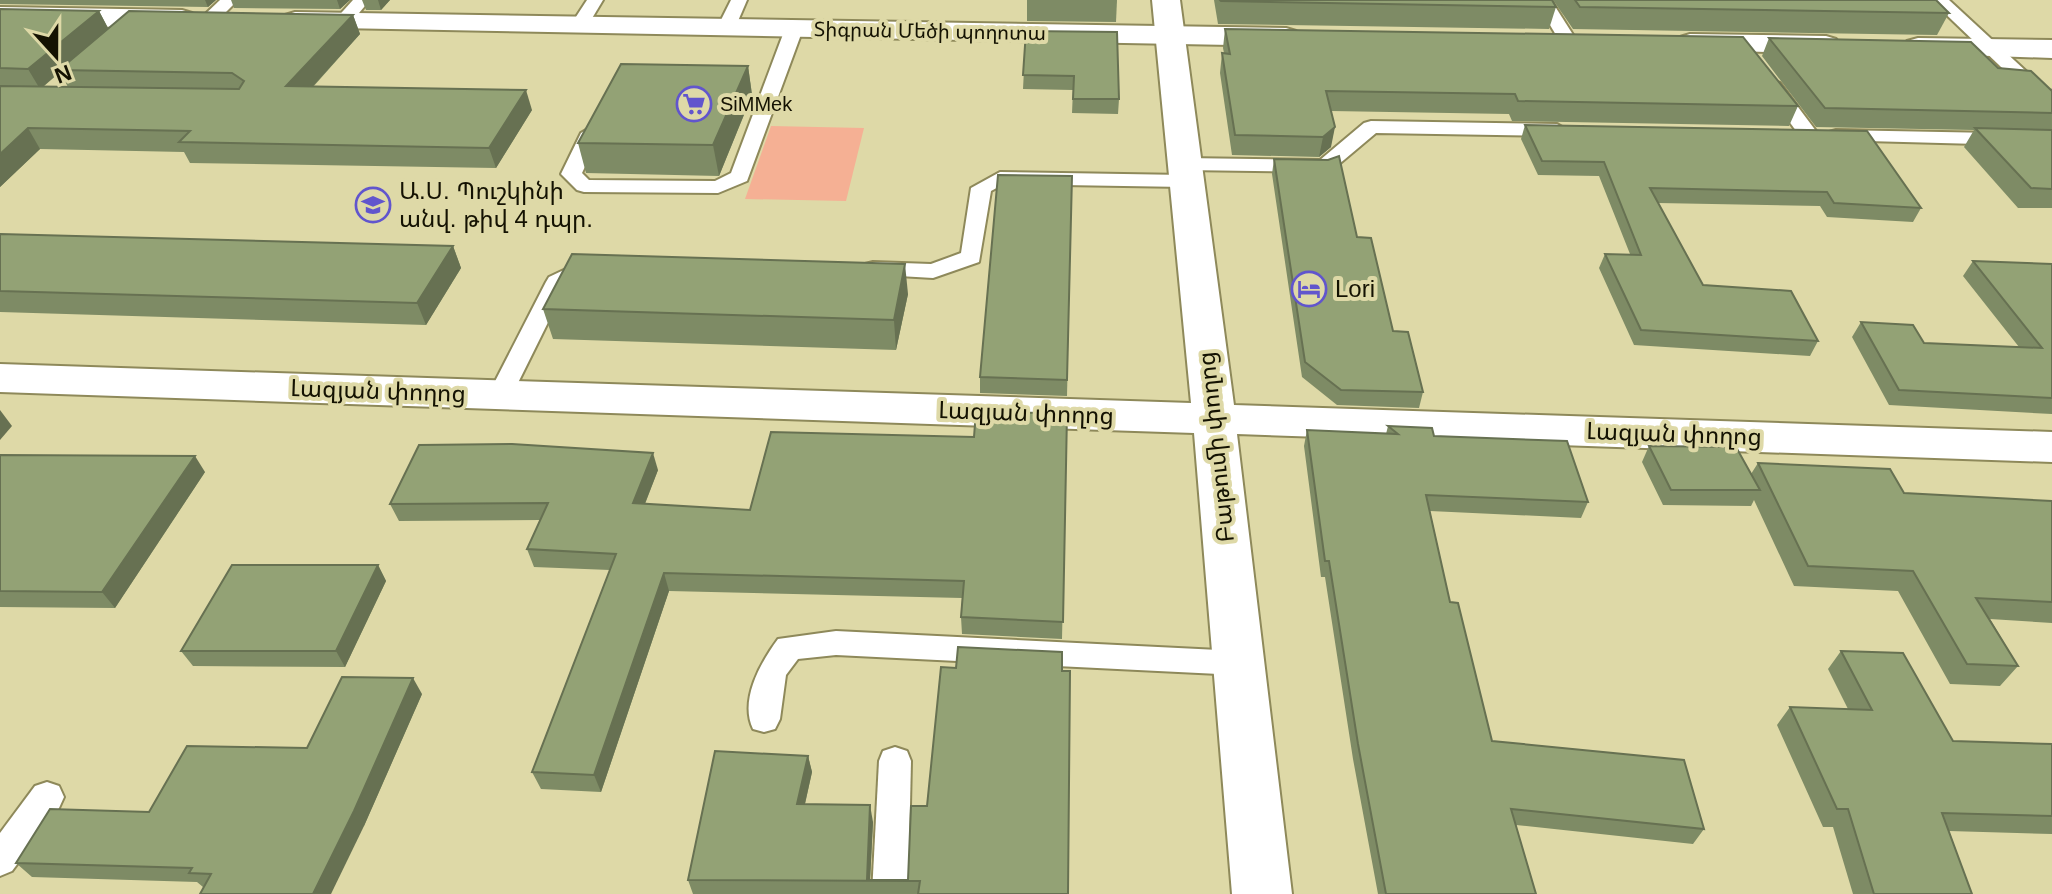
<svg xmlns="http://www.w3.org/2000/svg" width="2052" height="894" font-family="Arial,'Noto Sans Armenian',sans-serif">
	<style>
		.green { fill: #f5b094 }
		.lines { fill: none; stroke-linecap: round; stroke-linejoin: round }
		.lane-casing { stroke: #8e895a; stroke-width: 4 }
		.street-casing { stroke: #8e895a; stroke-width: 4 }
		.primary-casing { stroke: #8e895a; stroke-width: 4 }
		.lane { fill: #fff; fill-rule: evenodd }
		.street { fill: #fff; fill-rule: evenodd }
		.primary { fill: #fff; fill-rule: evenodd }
		.wall { fill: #7e8b65; fill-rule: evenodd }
		.shaded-wall { fill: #677152 }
		.building { fill: #93a275; stroke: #677152; stroke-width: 2 }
		.labels { text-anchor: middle; stroke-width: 8; stroke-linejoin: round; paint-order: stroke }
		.far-street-label { font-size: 20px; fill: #141202; stroke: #ded9a7 }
		.far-poi-label { font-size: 20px; fill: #141202; stroke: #ded9a7; text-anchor: start }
		.poi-label { font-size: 24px; fill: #141202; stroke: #ded9a7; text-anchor: start }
		.street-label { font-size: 24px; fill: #141202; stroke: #ded9a7 }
	</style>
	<rect width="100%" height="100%" fill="#ded9a7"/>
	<path class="green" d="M 771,126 L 864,128 L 846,201 L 745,199 Z"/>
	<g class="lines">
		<g class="lane-casing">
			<g id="lane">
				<path d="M 220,0 L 238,0 L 214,24 L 202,24 L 199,20 Z"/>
				<path d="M 353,0 L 370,0 L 348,26 L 336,26 L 333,22 Z"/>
				<path d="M 587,0 L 603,0 L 585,30 L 573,30 L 570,26 Z"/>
				<path d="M 731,0 L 747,0 L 735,28 L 726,33 L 717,28 Z"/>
				<path d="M 1535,0 L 1551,0 L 1577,41 L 1574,45 L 1562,45 Z"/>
				<path d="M 1931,0 L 1949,0 L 2052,95 L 2052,111 L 2045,109 Z"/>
				<path d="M 794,24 L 803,29 L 747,181 L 718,193 L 584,192 L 577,190 L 561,174 L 581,133 L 591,127 L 601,133 L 582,173 L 589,180 L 715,181 L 731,173 L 785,29 Z"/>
				<path d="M 1773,81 L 1780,83 L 1819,135 L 1816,139 L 1802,139 L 1764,87 Z"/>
				<path d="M 1371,121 L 1557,124 L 1567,130 L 1557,136 L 1376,133 L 1332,170 L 1325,172 L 1184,170 L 1174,164 L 1184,158 L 1320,160 L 1364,123 Z"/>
				<path d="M 1836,130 L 2052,134 L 2052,146 L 1829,140 L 1826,136 L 1829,132 Z"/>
				<path d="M 1000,172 L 1185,175 L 1195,181 L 1185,187 L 1004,184 L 991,191 L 979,262 L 933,278 L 865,274 L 862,269 L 865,264 L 873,262 L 931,264 L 961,253 L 971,188 Z"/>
				<path d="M 587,259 L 598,266 L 566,286 L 509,401 L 500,403 L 491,401 L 488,395 L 546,282 L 549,277 Z"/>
				<path d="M 836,631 L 1239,651 L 1250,654 L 1254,663 L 1250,672 L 1239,675 L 836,655 L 798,659 L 786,675 L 780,719 L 775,729 L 764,732 L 753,729 C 739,700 761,662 778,639 Z"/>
				<path d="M 895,747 L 907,751 L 911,761 L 908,894 L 872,894 L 879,761 L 883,751 Z"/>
				<path d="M 47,782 L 59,786 L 64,797 L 59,808 L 12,871 L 0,876 L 0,833 L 35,786 Z"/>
			</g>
		</g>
		<g class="street-casing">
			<path id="street" d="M 1152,0 L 1180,0 L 1234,405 L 2052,432 L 2052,462 L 1237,434 L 1292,894 L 1232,894 L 1194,433 L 0,392 L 0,364 L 1191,403 Z"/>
		</g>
		<g class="primary-casing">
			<g id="primary">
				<path d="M 0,7 L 182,10 L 192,13 L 196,19 L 192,25 L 182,28 L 0,25 Z"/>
				<path d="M 295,12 L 1286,28 L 1296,31 L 1301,37 L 1296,43 L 1286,46 L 285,27 L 281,21 L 285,15 Z"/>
				<path d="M 1690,34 L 1826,36 L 1836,39 L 1841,45 L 1836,51 L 1826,54 L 1680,49 L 1675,43 L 1680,37 Z"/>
				<path d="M 1918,38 L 2052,40 L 2052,58 L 1907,53 L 1903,47 L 1907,41 Z"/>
			</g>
		</g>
		<use href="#lane" class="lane"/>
		<use href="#street" class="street"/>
		<use href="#primary" class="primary"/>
	</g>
	<g class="wall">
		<path d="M 0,0 L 216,0 L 208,7 L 0,4 Z"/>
		<path d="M 231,0 L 350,0 L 340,9 L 234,8 Z"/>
		<path d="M 362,0 L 390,0 L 381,10 L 366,10 Z"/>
		<path d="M 1027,0 L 1117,0 L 1116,22 L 1027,21 Z"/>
		<path d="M 1214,0 L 1552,0 L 1556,7 L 1549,29 L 1218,24 Z"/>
		<path d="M 1553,0 L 1936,0 L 1949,13 L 1937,35 L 1573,29 Z"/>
		<path d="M 0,9 L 99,11 L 108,28 L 353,15 L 360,34 L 313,87 L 532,110 L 496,168 L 190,163 L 184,152 L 40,149 L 0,187 ZM 60,72 L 68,87 L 43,87 Z"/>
		<path d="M 1225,29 L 1798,106 L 1789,126 L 1512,121 L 1509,114 L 1331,111 L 1331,147 L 1319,157 L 1232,155 L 1220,73 L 1222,53 L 1224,53 L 1223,48 Z"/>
		<path d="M 1026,31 L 1119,99 L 1118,114 L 1072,113 L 1073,90 L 1023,89 Z"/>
		<path d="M 1769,38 L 1998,68 L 2051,90 L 2052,88 L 2052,208 L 2018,208 L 1964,147 L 1974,130 L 1816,127 L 1762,56 Z"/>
		<path d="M 748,66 L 752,95 L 719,176 L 586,173 L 578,143 Z"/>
		<path d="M 1525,125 L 1921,208 L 1913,222 L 1827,217 L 1820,206 L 1658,203 L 1703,285 L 1818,341 L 1810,356 L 1634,345 L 1599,268 L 1605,254 L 1630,254 L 1599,176 L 1538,175 L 1521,139 Z"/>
		<path d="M 1274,159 L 1328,160 L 1393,331 L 1423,392 L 1419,408 L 1337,405 L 1302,377 L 1272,174 Z"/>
		<path d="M 1072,176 L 1067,396 L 980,393 L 980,377 Z"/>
		<path d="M 0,234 L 453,246 L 461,268 L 426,325 L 0,312 Z"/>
		<path d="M 1973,261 L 2052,264 L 2052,414 L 1889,405 L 1852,337 L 1861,322 L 1924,343 L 2019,347 L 1963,276 Z"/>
		<path d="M 908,294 L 896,350 L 553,339 L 543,309 Z"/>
		<path d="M 1067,414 L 1062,639 L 962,634 L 961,617 L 962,598 L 669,591 L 601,792 L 541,789 L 532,772 L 610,570 L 534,567 L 527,549 L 540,520 L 399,521 L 390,504 L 658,470 L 645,504 L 750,510 L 974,437 Z"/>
		<path d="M 1388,426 L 1434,436 L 1588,502 L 1581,518 L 1430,511 L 1450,602 L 1492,741 L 1704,829 L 1693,844 L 1516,825 L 1536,894 L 1378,894 L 1353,759 L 1325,577 L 1321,577 L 1304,446 L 1307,430 L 1386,434 Z"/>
		<path d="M 1649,446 L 1751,474 L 1758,463 L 1904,493 L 2052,501 L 2052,623 L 1990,619 L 2018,666 L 2000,686 L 1950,684 L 1898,591 L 1794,586 L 1754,500 L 1751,506 L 1663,505 L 1642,462 Z"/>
		<path d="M 0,455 L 205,472 L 115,608 L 0,607 Z"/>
		<path d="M 378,565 L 386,581 L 345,667 L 193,666 L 181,651 Z"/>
		<path d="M 1841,651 L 1953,741 L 2052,744 L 2052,834 L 1949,831 L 1972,894 L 1853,894 L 1833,827 L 1823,827 L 1777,725 L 1790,707 L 1848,709 L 1828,669 Z"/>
		<path d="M 1062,671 L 1068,894 L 693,894 L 688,880 L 808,756 L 812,772 L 805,804 L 873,822 L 870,880 L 908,880 L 927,806 Z"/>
		<path d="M 422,694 L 364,826 L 203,887 L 197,882 L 32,877 L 16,863 L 149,812 L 307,748 Z"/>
	</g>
	<g class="shaded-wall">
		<path d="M 205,0 L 216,0 L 208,7 Z"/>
		<path d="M 337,0 L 350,0 L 340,9 Z"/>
		<path d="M 378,0 L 390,0 L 381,10 Z"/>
		<path d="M 99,11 L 109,30 L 59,70 L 60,72 L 40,89 L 28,69 Z"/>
		<path d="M 353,15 L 360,34 L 295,106 L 286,86 Z"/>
		<path d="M 748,66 L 752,95 L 719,176 L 713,145 Z"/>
		<path d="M 526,90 L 532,110 L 496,168 L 489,148 Z"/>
		<path d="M 1335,127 L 1331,147 L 1319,157 L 1323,137 Z"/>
		<path d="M 28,128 L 40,149 L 0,187 L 0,154 Z"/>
		<path d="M 453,246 L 461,268 L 426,325 L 417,303 Z"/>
		<path d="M 905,264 L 908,294 L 896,350 L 894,320 Z"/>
		<path d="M 0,410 L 12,426 L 0,440 Z"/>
		<path d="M 653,453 L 658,470 L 638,521 L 633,503 Z"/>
		<path d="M 195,456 L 205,472 L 115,608 L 102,592 Z"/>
		<path d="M 378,565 L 386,581 L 345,667 L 336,651 Z"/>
		<path d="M 664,573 L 669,591 L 601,792 L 594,775 Z"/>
		<path d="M 413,678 L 422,694 L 364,826 L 331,894 L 313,894 Z"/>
		<path d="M 808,756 L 812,772 L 801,821 L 797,804 Z"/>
		<path d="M 870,805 L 873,822 L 870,881 L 867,881 Z"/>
	</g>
	<g class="building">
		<path d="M 1220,0 L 1552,0 L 1556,7 L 1221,1 Z"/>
		<path d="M 1575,0 L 1936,0 L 1949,13 L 1580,7 Z"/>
		<path d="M 0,9 L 99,11 L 28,69 L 0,68 Z"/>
		<path d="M 129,11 L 353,15 L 286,86 L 526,90 L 489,148 L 179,142 L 190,131 L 28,128 L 0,154 L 0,86 L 239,89 L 244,81 L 232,73 L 59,70 Z"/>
		<path d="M 1225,29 L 1743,37 L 1798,106 L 1518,101 L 1515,94 L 1326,91 L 1335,127 L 1323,137 L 1235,135 L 1222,53 L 1230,54 Z"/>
		<path d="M 1026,31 L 1117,32 L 1119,99 L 1073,99 L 1074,76 L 1023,75 Z"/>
		<path d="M 1769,38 L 1971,42 L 1998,68 L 2031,71 L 2052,91 L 2052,113 L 1825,108 Z"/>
		<path d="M 621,64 L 748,66 L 713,145 L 578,143 Z"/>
		<path d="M 1525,125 L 1867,131 L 1921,208 L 1834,203 L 1827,192 L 1650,188 L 1703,285 L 1791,291 L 1818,341 L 1641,330 L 1605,254 L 1641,255 L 1604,162 L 1542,161 Z"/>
		<path d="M 1975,128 L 2052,130 L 2052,189 L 2031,188 Z"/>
		<path d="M 1339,156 L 1357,237 L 1371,238 L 1393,331 L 1408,332 L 1423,392 L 1341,390 L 1305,362 L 1274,159 L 1328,160 Z"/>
		<path d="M 998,175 L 1072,176 L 1067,380 L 980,377 Z"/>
		<path d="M 0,234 L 453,246 L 417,303 L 0,291 Z"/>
		<path d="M 572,254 L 905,264 L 894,320 L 543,309 Z"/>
		<path d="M 1973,261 L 2052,264 L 2052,398 L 1899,390 L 1861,322 L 1913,325 L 1924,343 L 2042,348 Z"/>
		<path d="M 976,411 L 1067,414 L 1063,622 L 961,617 L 964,581 L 664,573 L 594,775 L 532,772 L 616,554 L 527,549 L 548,503 L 390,504 L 419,445 L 512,444 L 653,453 L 633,503 L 750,510 L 771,432 L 974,437 Z"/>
		<path d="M 1388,426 L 1432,428 L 1434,436 L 1567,441 L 1588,502 L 1426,495 L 1450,602 L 1458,603 L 1492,741 L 1684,760 L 1704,829 L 1511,809 L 1536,894 L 1386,894 L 1358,744 L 1329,561 L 1325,561 L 1307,430 L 1398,434 Z"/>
		<path d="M 1649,446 L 1736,447 L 1760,490 L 1671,490 Z"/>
		<path d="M 0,455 L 195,456 L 102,592 L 0,591 Z"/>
		<path d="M 1758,463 L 1890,469 L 1904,493 L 2052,501 L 2052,602 L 1976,598 L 2018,666 L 1967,664 L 1913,571 L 1808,566 Z"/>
		<path d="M 232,565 L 378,565 L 336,651 L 181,651 Z"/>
		<path d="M 958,647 L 1062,652 L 1062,671 L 1070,671 L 1068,894 L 918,894 L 920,881 L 688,880 L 715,751 L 808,756 L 797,804 L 870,805 L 867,880 L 908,880 L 911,806 L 927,806 L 941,667 L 956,668 Z"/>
		<path d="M 1841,651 L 1903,653 L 1953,741 L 2052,744 L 2052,816 L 1942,813 L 1972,894 L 1874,894 L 1848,809 L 1837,809 L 1790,707 L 1872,710 Z"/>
		<path d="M 342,677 L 413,678 L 354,811 L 313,894 L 200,894 L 211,874 L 189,873 L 192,868 L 16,863 L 50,809 L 149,812 L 187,746 L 307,748 Z"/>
	</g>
	<defs>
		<g id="supermarket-ring" transform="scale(1.8)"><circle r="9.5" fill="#ded9a7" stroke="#6155cd" stroke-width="1.5"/><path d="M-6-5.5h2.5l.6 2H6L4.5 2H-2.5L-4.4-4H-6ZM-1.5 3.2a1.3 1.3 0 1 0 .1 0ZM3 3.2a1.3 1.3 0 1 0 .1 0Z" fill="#6155cd"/></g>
		<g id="school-ring" transform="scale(1.8)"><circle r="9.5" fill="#ded9a7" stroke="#6155cd" stroke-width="1.5"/><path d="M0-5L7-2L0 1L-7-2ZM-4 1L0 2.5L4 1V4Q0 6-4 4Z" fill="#6155cd"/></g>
		<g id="hotel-ring" transform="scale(1.8)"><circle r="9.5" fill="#ded9a7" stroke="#6155cd" stroke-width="1.5"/><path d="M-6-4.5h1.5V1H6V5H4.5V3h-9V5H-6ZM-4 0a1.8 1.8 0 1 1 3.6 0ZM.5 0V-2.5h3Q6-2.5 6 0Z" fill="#6155cd"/></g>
	</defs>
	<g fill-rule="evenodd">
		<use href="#supermarket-ring" x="694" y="104"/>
		<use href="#school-ring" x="373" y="205"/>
		<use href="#hotel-ring" x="1309" y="289"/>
	</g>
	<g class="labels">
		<g class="far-street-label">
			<text transform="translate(930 31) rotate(1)" y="7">Տիգրան Մեծի պողոտա</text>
		</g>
		<g class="far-poi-label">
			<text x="720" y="111">SiMMek</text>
		</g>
		<g class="poi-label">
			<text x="399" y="199">Ա.Ս. Պուշկինի<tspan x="399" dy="28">անվ. թիվ 4 դպր.</tspan></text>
			<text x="1335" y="297">Lori</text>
		</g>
		<g class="street-label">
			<text transform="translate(378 391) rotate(2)" y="8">Լազյան փողոց</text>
			<text transform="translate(1026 413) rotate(2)" y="8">Լազյան փողոց</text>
			<text transform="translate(1674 434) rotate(2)" y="8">Լազյան փողոց</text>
			<text transform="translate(1216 447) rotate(-96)" y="8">Բաթումի փողոց</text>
		</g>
	</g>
	<g transform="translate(56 56) rotate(159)" stroke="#ded9a7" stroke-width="6" paint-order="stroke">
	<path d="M0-6L14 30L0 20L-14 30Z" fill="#141202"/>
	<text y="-12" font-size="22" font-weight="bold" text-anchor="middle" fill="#141202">N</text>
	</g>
</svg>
